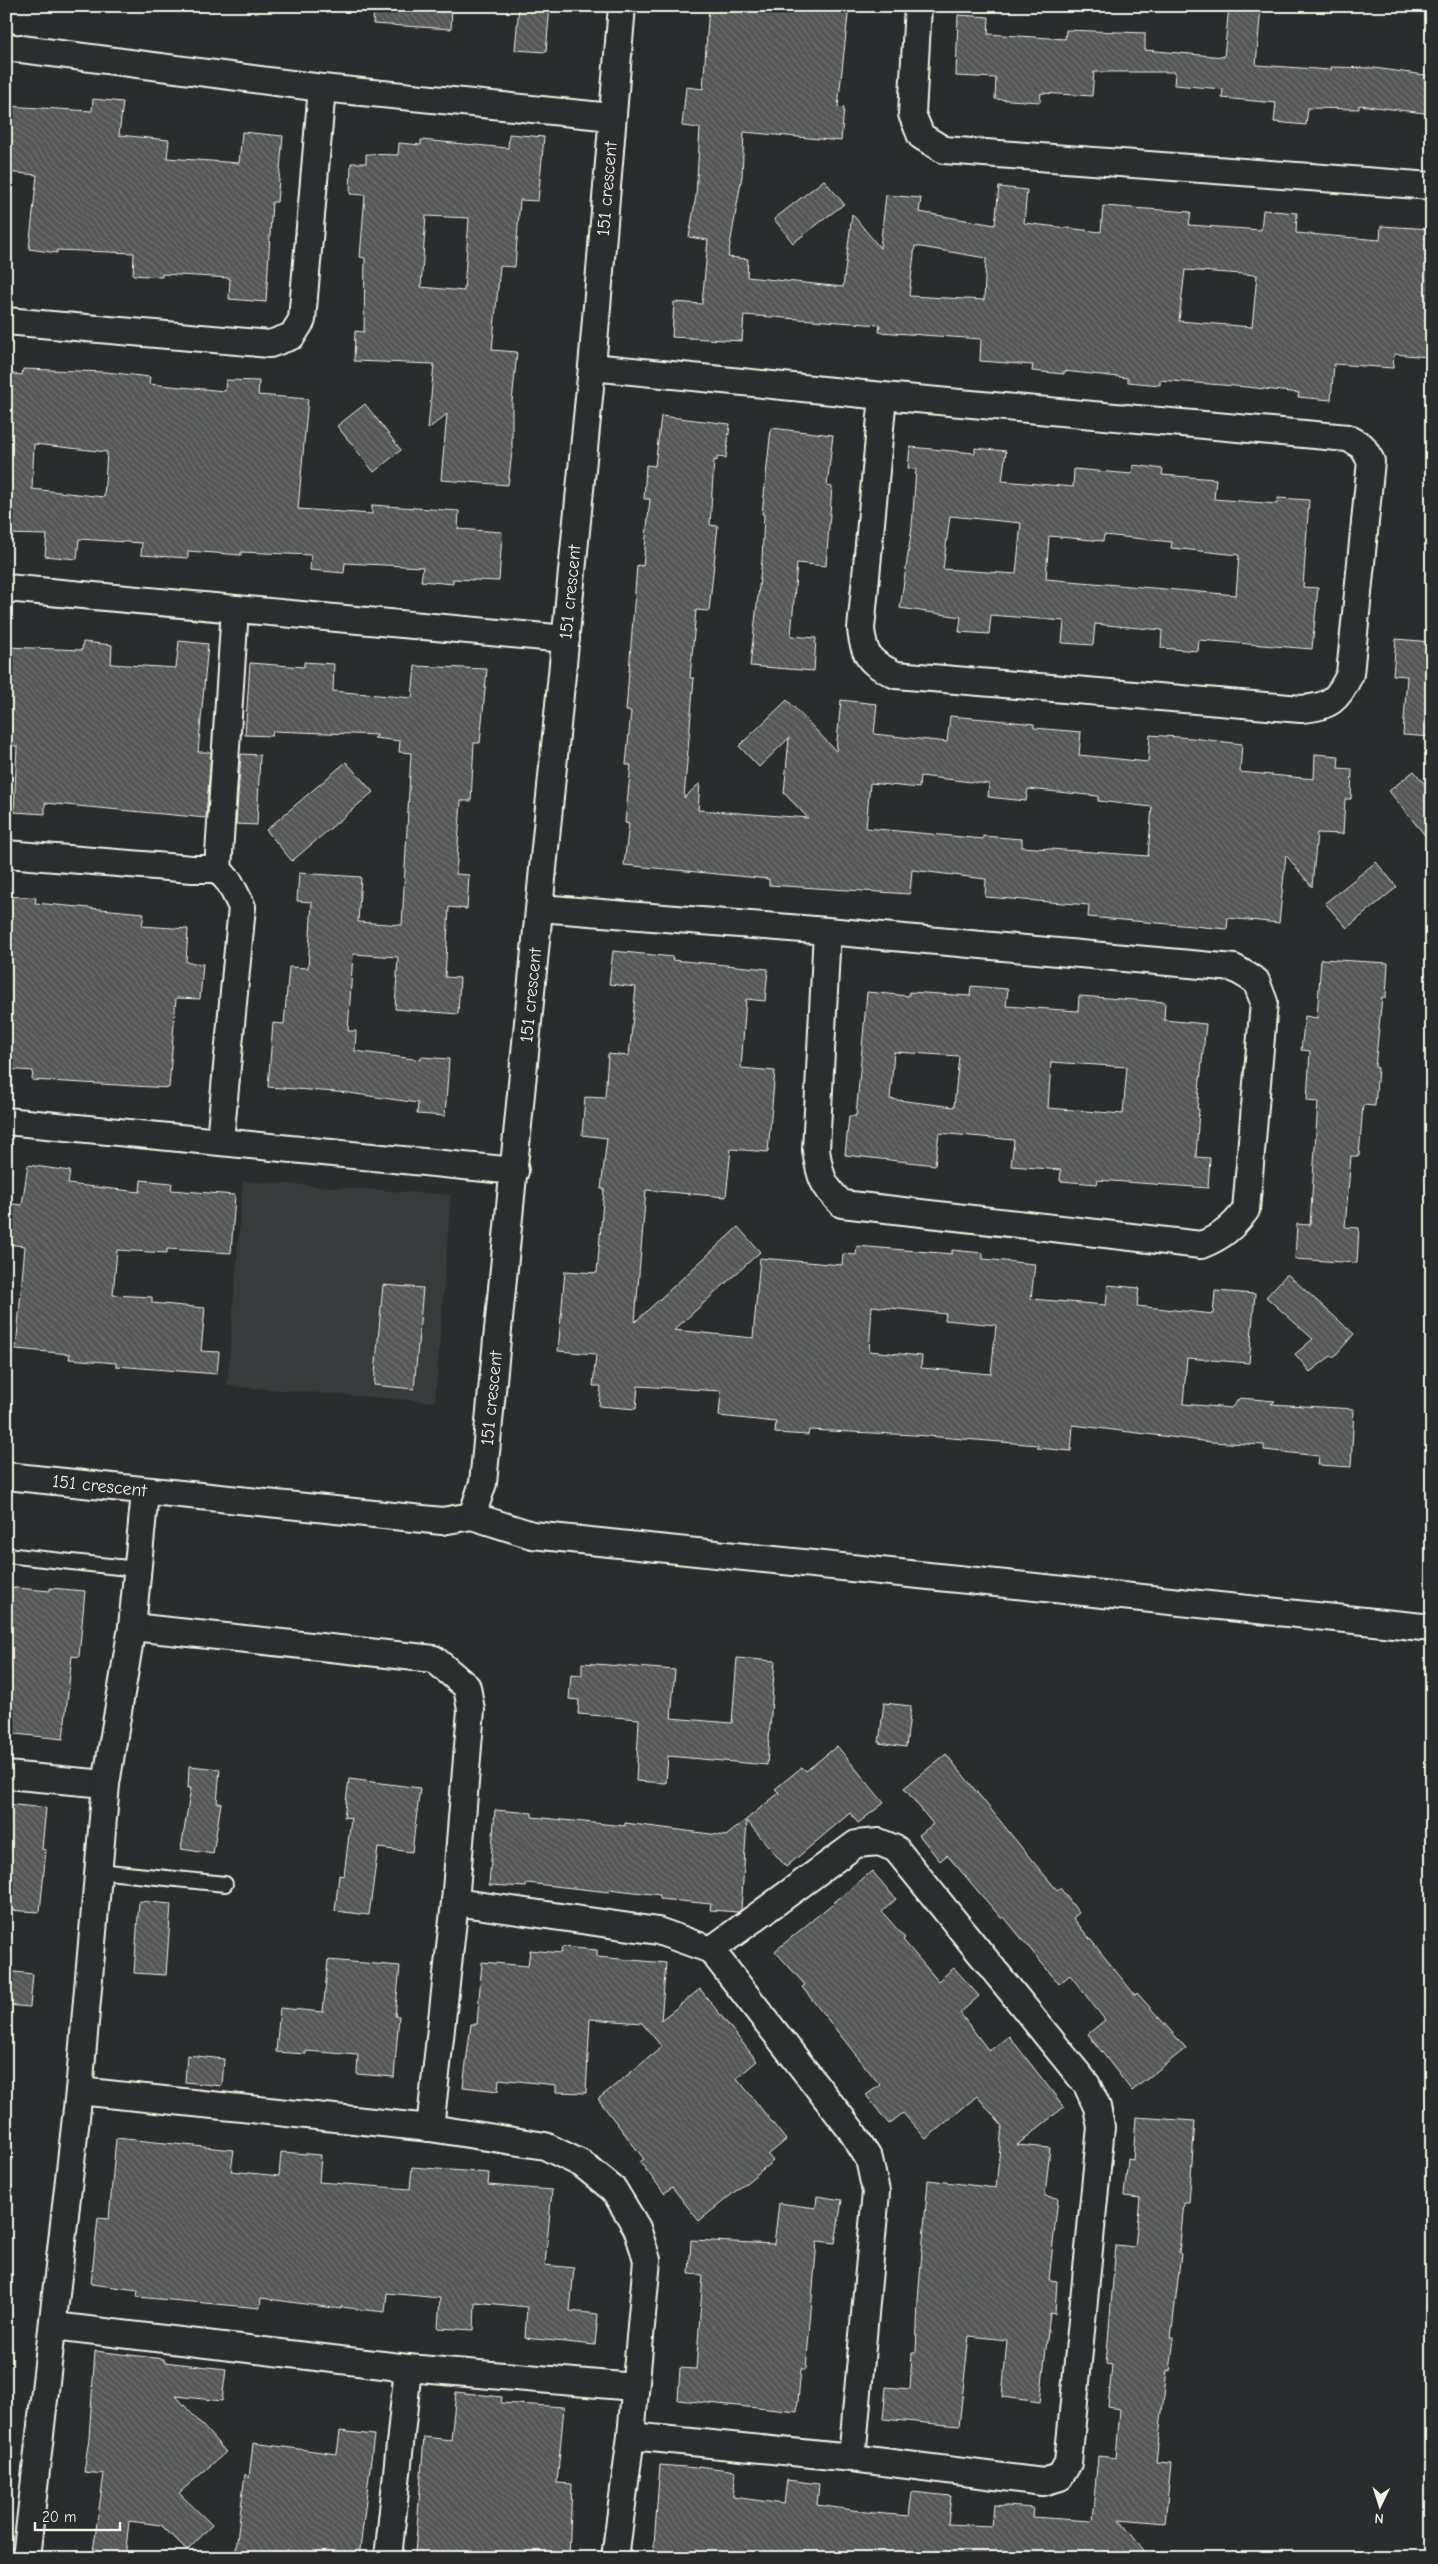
<svg xmlns="http://www.w3.org/2000/svg" width="1438" height="2564" font-family="'Comic Neue',sans-serif">
	<style>
		.built { fill: #373a3a }
		.building { fill: url(#building-back-hatch); stroke: #f4f1e8; fill-rule: evenodd }
		.lines { fill: none; stroke-linecap: round; stroke-linejoin: round }
		.service-casing { stroke: #f4f1e8; stroke-width: 18 }
		.minor-casing { stroke: #f4f1e8; stroke-width: 30 }
		.service { stroke: #2a2d2e; stroke-width: 14 }
		.minor { stroke: #2a2d2e; stroke-width: 26 }
		.labels { text-anchor: middle; stroke-width: 4; stroke-linejoin: round; paint-order: stroke }
		.street-label { font-size: 18px; fill: #f4f1e8; stroke: #2a2d2e }
	</style>
	<defs>
		<pattern id="building-back-hatch" width="6" height="6" patternUnits="userSpaceOnUse" patternTransform="scale(1.25)"><rect width="6" height="6" fill="#555756"/><path d="M-1 5l2 2M0 0l6 6M5-1l2 2" fill="none" stroke="#6e706e"/></pattern>
	</defs>
	<rect width="100%" height="100%" fill="#2a2d2e"/>
	<filter id="ink" filterUnits="userSpaceOnUse"><feTurbulence type="fractalNoise" baseFrequency=".02" numOctaves="2"/><feDisplacementMap in="SourceGraphic" scale="10" xChannelSelector="R" yChannelSelector="G"/><feConvolveMatrix kernelMatrix="1 2 1 2 8 2 1 2 1" color-interpolation-filters="sRGB"/></filter>
	<g filter="url(#ink)">
		<path class="built" d="M 243,1181 L 451,1195 L 435,1402 L 227,1386 Z"/>
		<g class="building">
			<path d="M 374,6 L 452,6 L 451,29 L 373,24 Z"/>
			<path d="M 519,6 L 550,6 L 546,52 L 515,50 Z"/>
			<path d="M 709,6 L 849,6 L 838,107 L 844,108 L 841,141 L 744,132 L 742,176 L 728,257 L 748,259 L 747,277 L 843,287 L 852,214 L 880,248 L 886,195 L 921,198 L 919,212 L 995,225 L 999,187 L 1027,190 L 1024,223 L 1101,232 L 1103,206 L 1191,212 L 1189,225 L 1261,230 L 1263,210 L 1297,213 L 1296,233 L 1380,240 L 1381,226 L 1432,229 L 1432,298 L 1428,357 L 1394,354 L 1393,368 L 1334,364 L 1331,400 L 1298,397 L 1299,393 L 1247,387 L 1160,380 L 1160,385 L 1128,382 L 1128,378 L 1064,371 L 1064,374 L 1032,371 L 1033,365 L 980,361 L 981,339 L 879,332 L 880,325 L 744,315 L 742,341 L 672,337 L 674,302 L 702,304 L 708,240 L 689,237 L 696,196 L 700,128 L 682,126 L 686,87 L 703,89 ZM 915,246 L 986,258 L 984,300 L 909,296 ZM 1185,270 L 1257,275 L 1252,327 L 1179,321 Z"/>
			<path d="M 1229,6 L 1261,6 L 1256,65 L 1331,70 L 1331,67 L 1374,68 L 1432,76 L 1432,114 L 1359,105 L 1359,109 L 1308,108 L 1306,125 L 1274,122 L 1276,103 L 1222,98 L 1223,89 L 1174,85 L 1175,72 L 1094,72 L 1092,96 L 1041,93 L 1040,102 L 995,99 L 996,78 L 956,76 L 958,15 L 989,17 L 988,34 L 1065,39 L 1066,30 L 1145,33 L 1145,50 L 1224,57 Z"/>
			<path d="M 93,99 L 123,102 L 119,135 L 169,140 L 167,158 L 239,163 L 242,132 L 283,136 L 277,202 L 272,202 L 266,302 L 229,299 L 230,278 L 162,274 L 162,277 L 133,275 L 134,253 L 57,250 L 57,253 L 29,249 L 37,175 L 6,172 L 6,106 L 92,111 Z"/>
			<path d="M 509,134 L 544,137 L 538,201 L 520,200 L 515,267 L 500,266 L 492,350 L 517,352 L 512,402 L 512,452 L 508,485 L 441,480 L 447,414 L 428,429 L 434,364 L 354,361 L 355,331 L 364,332 L 365,258 L 360,257 L 365,195 L 350,194 L 351,163 L 366,163 L 366,154 L 398,155 L 399,143 L 421,145 L 421,140 L 508,148 ZM 426,216 L 469,218 L 464,291 L 421,287 Z"/>
			<path d="M 824,180 L 844,204 L 793,243 L 774,219 Z"/>
			<path d="M 23,369 L 106,372 L 150,377 L 149,384 L 225,391 L 226,380 L 259,381 L 258,395 L 308,399 L 298,509 L 372,514 L 372,505 L 459,511 L 458,529 L 502,532 L 499,581 L 453,579 L 453,584 L 421,581 L 423,567 L 345,563 L 344,573 L 310,570 L 311,555 L 241,552 L 241,555 L 188,551 L 188,558 L 141,555 L 142,543 L 79,539 L 77,559 L 45,556 L 47,535 L 6,534 L 6,373 L 22,375 ZM 34,444 L 107,452 L 104,497 L 32,489 Z"/>
			<path d="M 365,404 L 401,450 L 374,472 L 337,426 Z"/>
			<path d="M 661,416 L 730,424 L 726,458 L 717,457 L 717,461 L 714,460 L 710,525 L 718,526 L 709,611 L 696,610 L 690,678 L 694,678 L 684,798 L 700,783 L 698,810 L 808,818 L 784,793 L 789,738 L 759,767 L 739,746 L 787,700 L 836,751 L 841,700 L 877,704 L 874,734 L 947,742 L 950,716 L 996,720 L 1034,724 L 1034,728 L 1081,732 L 1079,755 L 1148,762 L 1150,735 L 1192,738 L 1242,744 L 1240,772 L 1314,779 L 1315,754 L 1339,756 L 1338,768 L 1352,769 L 1351,799 L 1345,799 L 1343,834 L 1317,833 L 1312,887 L 1286,855 L 1279,923 L 1228,918 L 1227,929 L 1088,917 L 1089,905 L 985,897 L 986,879 L 912,870 L 910,894 L 769,885 L 769,879 L 624,865 L 629,824 L 625,823 L 631,765 L 626,765 L 631,711 L 626,711 L 637,565 L 643,566 L 650,499 L 644,499 L 646,465 L 655,466 ZM 920,776 L 989,784 L 988,797 L 1026,801 L 1028,789 L 1098,796 L 1098,801 L 1152,807 L 1148,856 L 1022,847 L 1022,839 L 983,836 L 983,839 L 866,828 L 870,783 L 919,788 Z"/>
			<path d="M 771,428 L 833,435 L 827,486 L 832,487 L 826,566 L 797,563 L 791,636 L 816,638 L 814,671 L 750,666 L 762,560 L 764,514 L 762,514 Z"/>
			<path d="M 910,447 L 975,453 L 975,448 L 1006,451 L 1002,481 L 1073,487 L 1074,469 L 1132,474 L 1133,465 L 1163,469 L 1162,475 L 1216,479 L 1214,499 L 1277,504 L 1278,498 L 1309,500 L 1303,587 L 1318,588 L 1312,649 L 1199,640 L 1198,651 L 1161,648 L 1162,630 L 1095,624 L 1093,645 L 1062,643 L 1064,621 L 991,615 L 989,634 L 959,632 L 961,617 L 900,608 L 912,527 L 916,469 L 908,468 ZM 950,516 L 1021,523 L 1016,574 L 943,569 ZM 1104,535 L 1172,542 L 1171,548 L 1239,555 L 1236,595 L 1046,579 L 1049,536 L 1103,541 Z"/>
			<path d="M 1396,639 L 1432,642 L 1432,737 L 1403,735 L 1407,676 L 1393,675 Z"/>
			<path d="M 179,641 L 208,644 L 198,752 L 211,752 L 206,818 L 45,803 L 45,814 L 14,812 L 17,746 L 6,746 L 6,647 L 82,650 L 83,642 L 112,645 L 111,664 L 176,668 Z"/>
			<path d="M 304,662 L 334,664 L 333,691 L 412,698 L 415,666 L 487,669 L 480,743 L 474,743 L 471,801 L 461,801 L 456,874 L 469,875 L 467,909 L 449,907 L 445,977 L 460,978 L 458,1014 L 395,1009 L 398,957 L 353,954 L 348,1031 L 356,1031 L 355,1051 L 421,1060 L 421,1057 L 449,1059 L 445,1116 L 417,1114 L 418,1103 L 349,1093 L 268,1087 L 273,1023 L 284,1024 L 289,967 L 308,968 L 312,902 L 297,901 L 299,873 L 361,877 L 358,922 L 402,925 L 411,753 L 399,752 L 400,741 L 374,738 L 378,735 L 273,731 L 272,736 L 245,735 L 250,663 L 304,667 Z"/>
			<path d="M 241,754 L 260,755 L 257,825 L 236,824 Z"/>
			<path d="M 346,762 L 373,792 L 292,861 L 266,830 Z"/>
			<path d="M 1414,771 L 1432,793 L 1432,844 L 1389,791 Z"/>
			<path d="M 1376,862 L 1397,887 L 1347,928 L 1325,903 Z"/>
			<path d="M 6,896 L 36,898 L 35,903 L 144,913 L 142,926 L 188,929 L 186,962 L 203,964 L 200,999 L 176,998 L 169,1088 L 32,1080 L 33,1071 L 6,1069 Z"/>
			<path d="M 613,951 L 673,957 L 672,960 L 768,969 L 765,1001 L 746,999 L 741,1068 L 775,1071 L 768,1152 L 731,1149 L 726,1197 L 646,1190 L 635,1322 L 738,1227 L 760,1252 L 674,1330 L 753,1338 L 760,1258 L 842,1265 L 843,1254 L 856,1255 L 857,1246 L 952,1254 L 952,1250 L 983,1253 L 983,1259 L 1035,1264 L 1031,1299 L 1106,1305 L 1108,1285 L 1139,1288 L 1137,1306 L 1213,1314 L 1215,1291 L 1255,1294 L 1249,1363 L 1187,1358 L 1183,1404 L 1231,1408 L 1240,1398 L 1275,1401 L 1271,1404 L 1354,1409 L 1351,1467 L 1318,1465 L 1319,1456 L 1264,1450 L 1264,1445 L 1211,1442 L 1073,1425 L 1071,1451 L 1037,1448 L 1038,1445 L 914,1435 L 809,1430 L 808,1435 L 775,1433 L 776,1422 L 719,1416 L 721,1391 L 638,1386 L 636,1409 L 599,1406 L 601,1386 L 593,1386 L 596,1354 L 558,1351 L 565,1271 L 597,1273 L 604,1189 L 601,1189 L 607,1138 L 582,1135 L 585,1097 L 605,1098 L 608,1054 L 629,1056 L 636,987 L 609,984 ZM 872,1306 L 946,1314 L 945,1320 L 996,1325 L 991,1374 L 921,1368 L 922,1356 L 869,1351 Z"/>
			<path d="M 1321,959 L 1388,963 L 1386,997 L 1382,997 L 1375,1067 L 1378,1068 L 1375,1106 L 1363,1105 L 1359,1156 L 1351,1156 L 1345,1227 L 1359,1228 L 1357,1263 L 1295,1259 L 1297,1224 L 1310,1225 L 1318,1102 L 1307,1101 L 1310,1051 L 1301,1050 L 1305,1016 L 1317,1018 Z"/>
			<path d="M 971,986 L 1008,989 L 1006,1006 L 1078,1011 L 1079,996 L 1165,1002 L 1164,1020 L 1206,1024 L 1197,1109 L 1199,1109 L 1196,1157 L 1210,1158 L 1208,1188 L 1098,1180 L 1097,1184 L 1060,1181 L 1061,1170 L 1011,1166 L 1014,1140 L 939,1133 L 935,1165 L 845,1155 L 849,1116 L 856,1116 L 867,992 L 909,996 L 909,992 L 970,996 ZM 894,1052 L 959,1056 L 954,1107 L 890,1099 ZM 1051,1062 L 1127,1067 L 1123,1114 L 1048,1108 Z"/>
			<path d="M 28,1165 L 70,1171 L 68,1184 L 140,1192 L 141,1180 L 172,1183 L 171,1190 L 235,1195 L 231,1253 L 167,1249 L 167,1253 L 117,1250 L 113,1295 L 152,1297 L 152,1303 L 205,1308 L 201,1351 L 219,1352 L 217,1374 L 116,1366 L 116,1363 L 69,1359 L 70,1354 L 16,1349 L 25,1246 L 6,1244 L 6,1203 L 22,1205 Z"/>
			<path d="M 1287,1274 L 1354,1334 L 1333,1358 L 1331,1356 L 1310,1372 L 1295,1354 L 1313,1339 L 1266,1297 Z"/>
			<path d="M 383,1285 L 423,1288 L 414,1389 L 374,1385 Z"/>
			<path d="M 6,1587 L 50,1591 L 50,1588 L 85,1591 L 79,1657 L 72,1656 L 63,1739 L 6,1733 Z"/>
			<path d="M 737,1658 L 775,1661 L 767,1765 L 668,1756 L 666,1783 L 636,1781 L 639,1719 L 578,1714 L 579,1700 L 569,1699 L 571,1674 L 582,1675 L 582,1663 L 675,1670 L 671,1718 L 732,1723 Z"/>
			<path d="M 884,1703 L 911,1706 L 906,1747 L 879,1743 Z"/>
			<path d="M 837,1746 L 884,1803 L 858,1823 L 850,1813 L 786,1867 L 747,1821 L 741,1910 L 738,1912 L 710,1910 L 711,1904 L 660,1899 L 660,1895 L 609,1889 L 609,1892 L 527,1883 L 526,1887 L 489,1885 L 495,1810 L 532,1813 L 532,1817 L 625,1826 L 625,1823 L 726,1836 L 779,1793 L 775,1789 L 802,1767 L 806,1771 Z"/>
			<path d="M 946,1754 L 1030,1858 L 1057,1890 L 1060,1888 L 1079,1913 L 1073,1918 L 1135,1995 L 1137,1993 L 1186,2048 L 1132,2091 L 1088,2034 L 1105,2020 L 1070,1975 L 1059,1984 L 1004,1917 L 1002,1919 L 947,1855 L 940,1861 L 919,1835 L 933,1824 L 904,1788 Z"/>
			<path d="M 189,1766 L 220,1769 L 217,1803 L 221,1803 L 213,1854 L 181,1849 L 191,1788 L 188,1788 Z"/>
			<path d="M 349,1779 L 420,1788 L 412,1852 L 378,1848 L 369,1915 L 335,1911 L 339,1875 L 344,1876 L 351,1818 L 344,1817 Z"/>
			<path d="M 6,1804 L 46,1808 L 42,1849 L 46,1850 L 40,1912 L 6,1910 Z"/>
			<path d="M 872,1871 L 896,1899 L 882,1912 L 905,1938 L 903,1940 L 938,1981 L 954,1968 L 979,1996 L 960,2013 L 989,2051 L 1009,2036 L 1064,2107 L 1017,2145 L 1050,2148 L 1045,2196 L 1058,2198 L 1049,2280 L 1057,2281 L 1055,2314 L 1050,2313 L 1040,2402 L 1002,2397 L 1007,2340 L 969,2336 L 959,2426 L 883,2419 L 886,2387 L 910,2389 L 912,2352 L 916,2352 L 918,2300 L 928,2180 L 996,2188 L 1002,2126 L 977,2096 L 926,2139 L 903,2113 L 889,2124 L 866,2095 L 880,2085 L 802,1987 L 805,1985 L 775,1951 Z"/>
			<path d="M 139,1901 L 171,1904 L 166,1975 L 134,1973 Z"/>
			<path d="M 562,1947 L 597,1950 L 597,1957 L 666,1963 L 661,2020 L 700,1989 L 757,2061 L 737,2078 L 786,2140 L 768,2155 L 773,2161 L 699,2221 L 672,2187 L 664,2193 L 640,2162 L 644,2159 L 598,2099 L 662,2047 L 642,2023 L 590,2019 L 586,2093 L 556,2092 L 556,2085 L 499,2079 L 498,2091 L 463,2087 L 471,2024 L 477,2024 L 482,1962 L 528,1966 L 530,1950 L 561,1953 Z"/>
			<path d="M 328,1960 L 400,1966 L 395,2016 L 399,2016 L 394,2077 L 357,2074 L 358,2055 L 306,2051 L 306,2054 L 276,2052 L 280,2008 L 323,2012 Z"/>
			<path d="M 6,1971 L 33,1974 L 30,2007 L 6,2005 Z"/>
			<path d="M 187,2055 L 224,2059 L 222,2086 L 185,2082 Z"/>
			<path d="M 1136,2117 L 1195,2121 L 1189,2203 L 1184,2203 L 1179,2253 L 1181,2254 L 1171,2338 L 1174,2338 L 1170,2371 L 1167,2370 L 1156,2462 L 1171,2463 L 1165,2523 L 1119,2519 L 1150,2558 L 874,2558 L 834,2554 L 834,2558 L 653,2558 L 660,2465 L 697,2468 L 698,2466 L 736,2471 L 733,2497 L 784,2504 L 787,2480 L 819,2484 L 817,2505 L 874,2513 L 909,2516 L 912,2492 L 951,2496 L 948,2524 L 992,2526 L 994,2505 L 1033,2508 L 1032,2517 L 1092,2521 L 1098,2456 L 1116,2458 L 1120,2409 L 1108,2407 L 1112,2365 L 1106,2364 L 1116,2245 L 1135,2247 L 1140,2198 L 1124,2196 L 1128,2159 L 1133,2160 Z"/>
			<path d="M 116,2138 L 234,2150 L 231,2171 L 279,2176 L 281,2152 L 321,2155 L 319,2182 L 410,2189 L 412,2167 L 489,2173 L 488,2185 L 552,2190 L 545,2265 L 574,2268 L 570,2311 L 598,2314 L 595,2345 L 525,2338 L 527,2307 L 475,2302 L 474,2330 L 438,2328 L 440,2298 L 387,2293 L 385,2312 L 341,2307 L 341,2309 L 261,2298 L 260,2308 L 137,2297 L 138,2290 L 91,2284 L 98,2218 L 109,2219 Z"/>
			<path d="M 817,2196 L 842,2200 L 835,2243 L 817,2241 L 806,2369 L 801,2369 L 797,2412 L 678,2400 L 680,2368 L 696,2369 L 703,2275 L 689,2274 L 691,2240 L 774,2244 L 779,2203 L 816,2208 Z"/>
			<path d="M 95,2351 L 164,2359 L 164,2362 L 226,2369 L 222,2401 L 176,2396 L 226,2452 L 179,2493 L 212,2525 L 187,2551 L 161,2525 L 129,2521 L 125,2558 L 92,2558 L 104,2474 L 84,2472 L 89,2438 Z"/>
			<path d="M 456,2392 L 502,2397 L 501,2403 L 564,2407 L 557,2483 L 572,2484 L 569,2558 L 476,2558 L 415,2554 L 424,2437 L 451,2440 Z"/>
			<path d="M 340,2431 L 374,2435 L 359,2558 L 323,2558 L 273,2551 L 273,2558 L 235,2558 L 245,2474 L 249,2478 L 253,2443 L 337,2454 Z"/>
		</g>
		<g class="lines">
			<g class="service-casing">
				<g id="service">
					<path d="M 6,1555 L 137,1569"/>
					<path d="M 98,1871 L 225,1884"/>
				</g>
			</g>
			<g class="minor-casing">
				<g id="minor">
					<path d="M 918,6 L 912,114 L 921,136 L 944,150 L 1432,186"/>
					<path d="M 6,47 L 322,88 L 612,117"/>
					<path d="M 6,321 L 270,344 L 292,336 L 302,320 L 322,88"/>
					<path d="M 592,367 L 883,396 L 1348,438 L 1362,446 L 1371,461 L 1350,674 C 1338,700 1330,707 1301,709 L 896,675 C 871,663 864,658 861,629 L 883,396"/>
					<path d="M 6,588 L 566,639"/>
					<path d="M 6,854 L 192,869 L 218,869 L 230,883 L 242,907 L 220,1141"/>
					<path d="M 218,869 L 235,609"/>
					<path d="M 540,908 L 827,931 L 1234,968 L 1256,981 L 1264,1002 L 1246,1210 C 1233,1227 1222,1237 1201,1245 L 842,1204 C 822,1185 820,1176 816,1150 L 827,931"/>
					<path d="M 6,1121 L 515,1171"/>
					<path id="s1" d="M 6,1476 L 442,1521 L 472,1516 L 532,1535 L 1432,1628"/>
					<path id="s2" d="M 472,1516 L 483,1483 L 592,367 L 622,6"/>
					<path d="M 132,1627 L 434,1659 L 467,1687 L 471,1710 L 455,1902"/>
					<path d="M 6,1775 L 106,1784"/>
					<path d="M 79,2091 L 430,2128 L 545,2146 L 582,2164 L 614,2190 L 637,2228 L 647,2260 L 631,2436 L 615,2558"/>
					<path d="M 430,2128 L 455,1902 L 658,1931 L 711,1950 L 851,2130 L 869,2159 L 876,2192 L 852,2458"/>
					<path d="M 54,2326 L 408,2368 L 634,2387"/>
					<path d="M 631,2436 L 852,2458 L 1043,2482 L 1060,2477 L 1068,2463 L 1101,2127 L 1097,2107 L 1087,2085 L 896,1849 L 879,1842 L 856,1844 L 711,1950"/>
					<path d="M 26,2558 L 79,2091 L 106,1784 L 132,1627 L 145,1492"/>
					<path d="M 388,2558 L 408,2368"/>
				</g>
			</g>
			<use href="#service" class="service"/>
			<use href="#minor" class="minor"/>
		</g>
	</g>
	<g class="labels">
		<g class="street-label">
			<text dy="6" stroke="none"><textPath href="#s2" startOffset="1335">151 crescent</textPath></text>
			<text dy="6" stroke="none"><textPath href="#s2" startOffset="930">151 crescent</textPath></text>
			<text dy="6" stroke="none"><textPath href="#s2" startOffset="525">151 crescent</textPath></text>
			<text dy="6" stroke="none"><textPath href="#s2" startOffset="120">151 crescent</textPath></text>
			<text dy="6" stroke="none"><textPath href="#s1" startOffset="94">151 crescent</textPath></text>
		</g>
	</g>
	<rect width="1438" height="2564" fill="none" stroke="#2a2d2e" stroke-width="25"/>
	<rect x="12" y="12" width="1413" height="2539" fill="none" stroke="#f4f1e8" stroke-width="2" filter="url(#ink)"/>
	<g transform="translate(1380 2506) rotate(184)" stroke="#2a2d2e" stroke-width="4" paint-order="stroke">
	<path d="M0-4L9 19L0 12L-9 19Z" fill="#f4f1e8"/>
	<text y="-8" font-size="14" font-weight="bold" text-anchor="middle" fill="#f4f1e8">N</text>
	</g>
	<path d="M35 2522v8h85v-8" fill="none" stroke="#f4f1e8" stroke-width="2.5"/>
	<text x="42" y="2522" font-size="15" fill="#f4f1e8" stroke="#2a2d2e" stroke-width="4" paint-order="stroke">20 m</text>
</svg>
